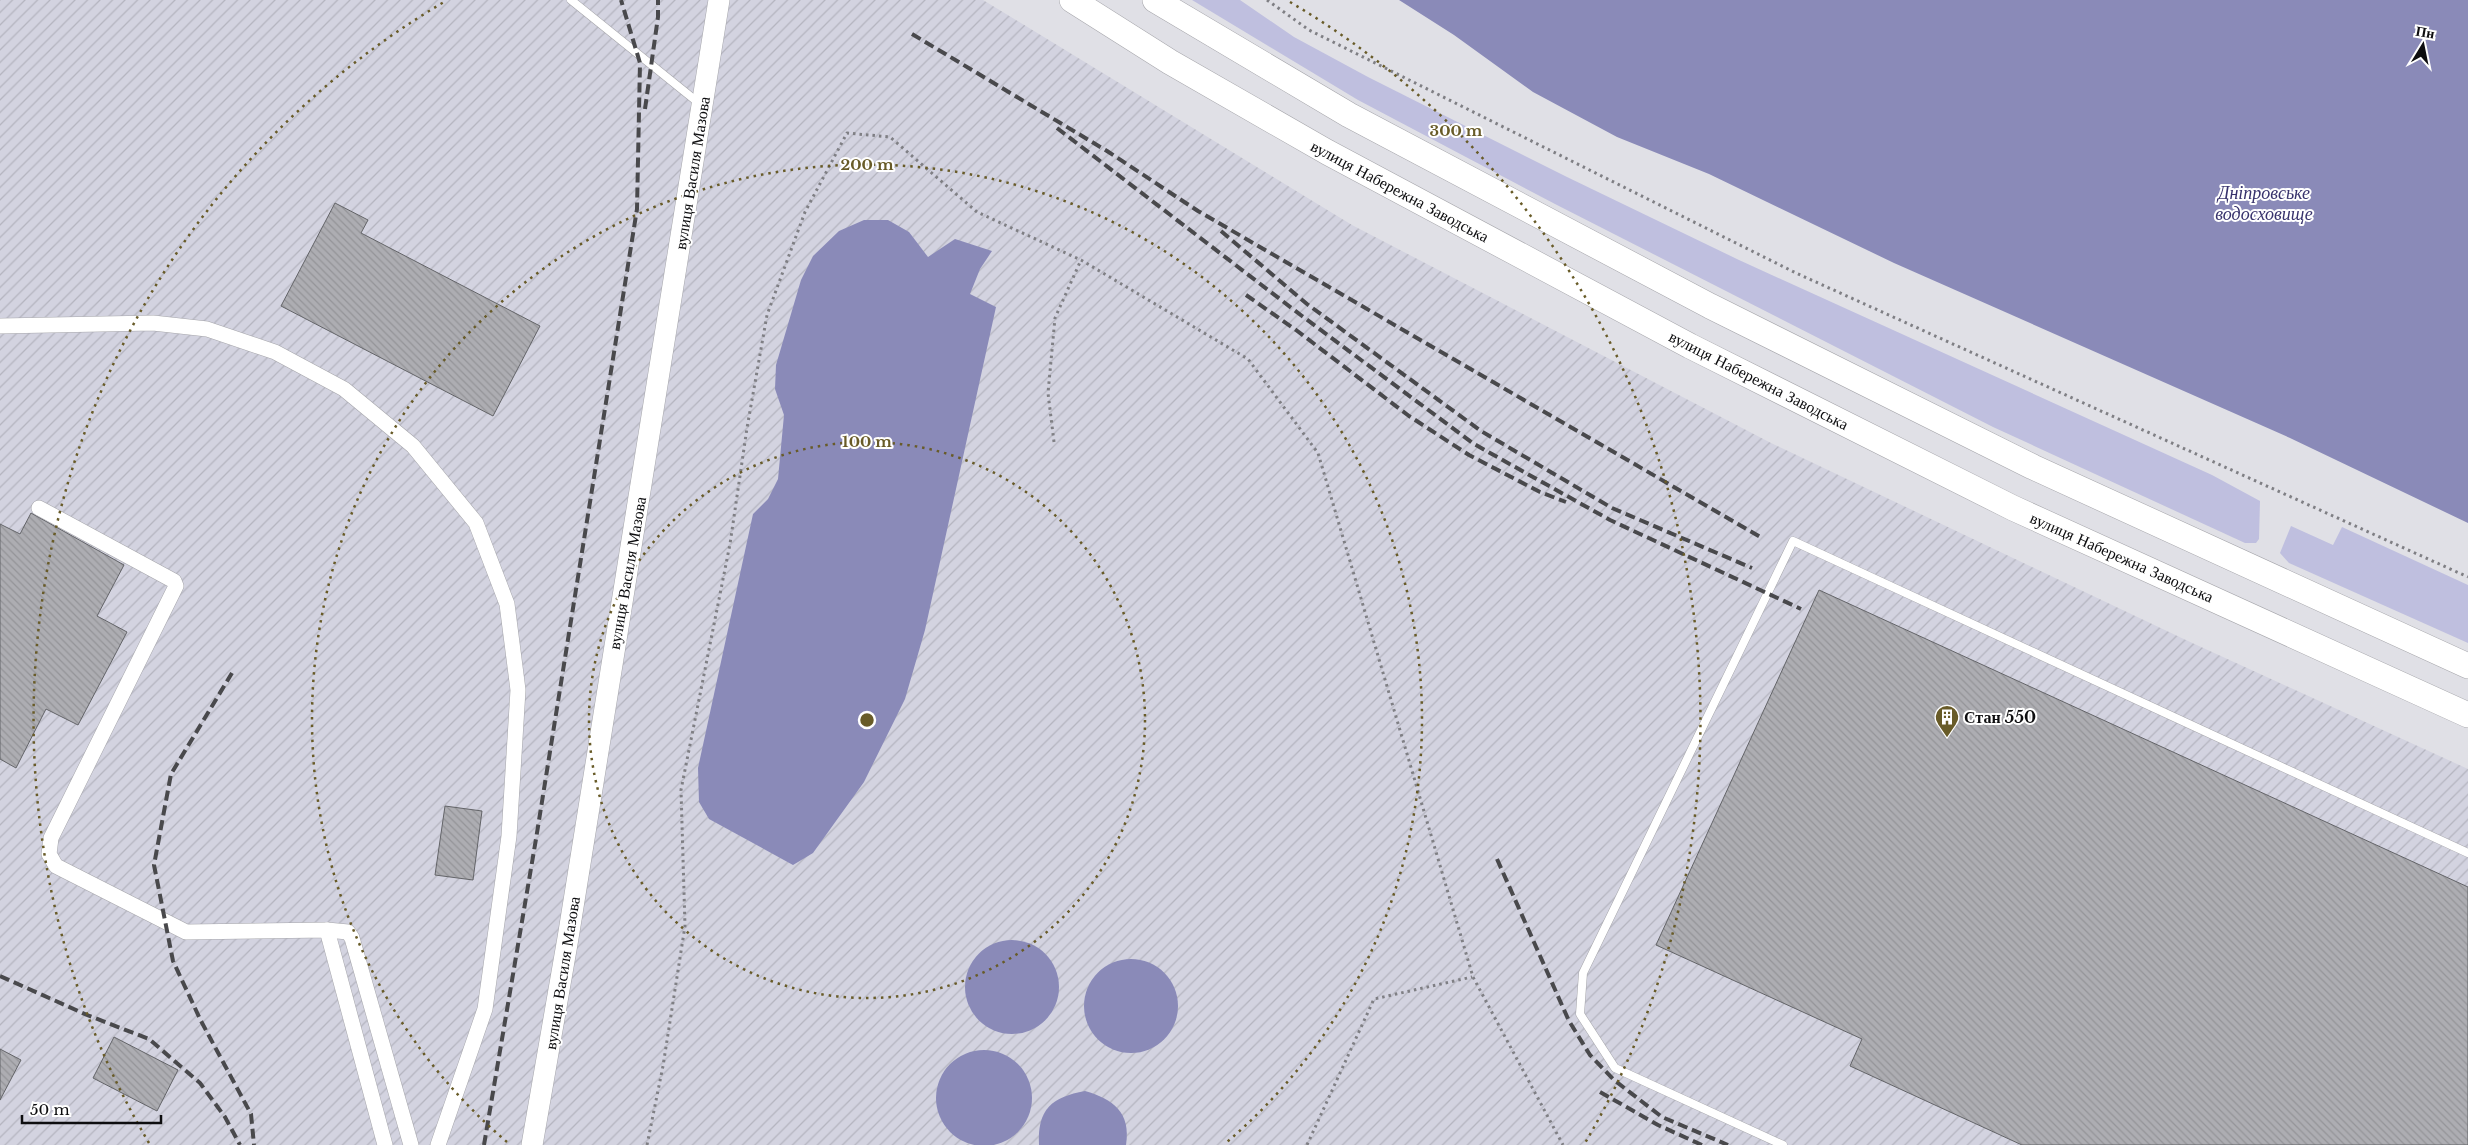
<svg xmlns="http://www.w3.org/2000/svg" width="2468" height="1145" font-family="'Libre Baskerville',serif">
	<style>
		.industrial { fill: url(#industrial-furrows) }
		.grass { fill: #bfbfdf }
		.water { fill: #8a8ab8 }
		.building { fill: url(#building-back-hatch); stroke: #636468 }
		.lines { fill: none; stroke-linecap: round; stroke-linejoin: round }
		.lane-casing { stroke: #a6a6ab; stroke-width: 9 }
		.street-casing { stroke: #a6a6ab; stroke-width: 16 }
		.secondary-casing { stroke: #a6a6ab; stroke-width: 22 }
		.primary-casing { stroke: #a6a6ab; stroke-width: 26 }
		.path { stroke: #7f7f84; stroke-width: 3; stroke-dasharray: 2.5 4; stroke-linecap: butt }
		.lane { stroke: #fff; stroke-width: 8 }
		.street { stroke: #fff; stroke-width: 15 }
		.secondary { stroke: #fff; stroke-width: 21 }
		.primary { stroke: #fff; stroke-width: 25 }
		.rail { stroke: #49494c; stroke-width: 4; stroke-dasharray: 10 5; stroke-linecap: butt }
		.ring { fill: none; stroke: #685b28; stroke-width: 2.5; stroke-dasharray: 2.5 5 }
		.labels { text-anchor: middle; stroke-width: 4; stroke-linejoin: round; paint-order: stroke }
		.street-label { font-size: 16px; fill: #0d0d0f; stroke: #fff }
		.poi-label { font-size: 16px; font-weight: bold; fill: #0d0d0f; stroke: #fff; text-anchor: start }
		.water-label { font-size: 18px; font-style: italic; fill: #38336d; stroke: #fff }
		.centre { fill: #685b28; stroke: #fff; stroke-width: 2.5 }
		.ring-label { font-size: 15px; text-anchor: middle; font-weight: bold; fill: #685b28; stroke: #fff; stroke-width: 4; stroke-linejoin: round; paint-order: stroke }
	</style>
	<defs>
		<pattern id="industrial-furrows" width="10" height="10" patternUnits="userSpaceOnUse" patternTransform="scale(1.25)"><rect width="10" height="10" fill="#d3d3e0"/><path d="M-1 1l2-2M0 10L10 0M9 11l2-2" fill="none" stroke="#b4b4bf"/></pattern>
		<pattern id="building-back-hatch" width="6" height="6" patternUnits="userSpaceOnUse" patternTransform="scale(1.25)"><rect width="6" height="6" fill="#adadb2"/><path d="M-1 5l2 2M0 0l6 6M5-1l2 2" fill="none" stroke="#949498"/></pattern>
	</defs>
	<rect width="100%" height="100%" fill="#e0e0e6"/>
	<path class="industrial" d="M 0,0 L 983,0 L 1352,225 L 1771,443 L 2188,641 L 2468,769 L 2468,1145 L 0,1145 Z"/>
	<g class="grass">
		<path d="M 1192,0 L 1240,0 L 1294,37 L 1368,77 L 1567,177 L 1739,260 L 2212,475 L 2260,501 L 2259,539 L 2256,543 L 2245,543 L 1993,427 L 1555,204 L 1358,100 Z"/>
		<path d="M 2291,526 L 2333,545 L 2342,527 L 2468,585 L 2468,643 L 2289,563 L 2280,553 Z"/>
	</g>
	<g class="water">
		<path d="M 1399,0 L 2468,0 L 2468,523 L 2290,438 L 1894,263 L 1709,174 L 1617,137 L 1533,92 L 1454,35 Z"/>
		<path d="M 864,220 L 888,220 L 909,232 L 928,257 L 955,239 L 992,251 L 980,269 L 970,294 L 996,307 L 925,630 L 905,699 L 864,782 L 813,853 L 793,865 L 709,819 L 699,802 L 698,768 L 753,514 L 768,499 L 778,479 L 784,415 L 775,389 L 776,365 L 801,280 L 813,256 L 839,231 Z"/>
		<circle cx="1012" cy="987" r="47"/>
		<circle cx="1131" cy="1006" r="47"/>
		<circle cx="984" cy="1098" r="48"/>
		<path d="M 1085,1091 C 1113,1099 1131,1112 1126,1145 L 1039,1145 C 1037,1109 1052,1097 1085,1091 Z"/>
	</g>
	<g class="building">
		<path d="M 335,203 L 368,220 L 361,233 L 540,326 L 493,416 L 281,306 Z"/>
		<path d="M 31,513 L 124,565 L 97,616 L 127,632 L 78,725 L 46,709 L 16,768 L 0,759 L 0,524 L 20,534 Z"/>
		<path d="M 1819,590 L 2468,887 L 2468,1145 L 2022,1145 L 1850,1066 L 1862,1039 L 1656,945 Z"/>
		<path d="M 445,806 L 482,811 L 473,880 L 435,875 Z"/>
		<path d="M 114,1037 L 178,1070 L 157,1111 L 93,1078 Z"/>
		<path d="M 0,1049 L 21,1060 L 0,1100 Z"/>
	</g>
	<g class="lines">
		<g class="lane-casing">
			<g id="lane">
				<path d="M 571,0 L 700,104"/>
				<path d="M 1783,1145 L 1615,1068 L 1580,1014 L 1583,973 L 1793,541 L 2468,853"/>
			</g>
		</g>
		<g class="street-casing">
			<g id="street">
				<path d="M 0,326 L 153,323 L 207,329 L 275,352 L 344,389 L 413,446 L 476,523 L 507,604 L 518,690 L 509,836 L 485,1009 L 438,1145"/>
				<path d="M 39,508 L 174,581 L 176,586 L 51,838 L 49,854 L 56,866 L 186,932 L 327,930 L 348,932 L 352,938 L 411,1145"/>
				<path d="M 327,930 L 385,1145"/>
			</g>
		</g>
		<g class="secondary-casing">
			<path id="secondary" d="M 532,1145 L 568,938 L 719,0"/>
		</g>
		<g class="primary-casing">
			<g id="primary">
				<path d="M 1072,0 L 1170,62 L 1327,152 L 1690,346 L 2013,508 L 2468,715"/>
				<path d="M 1155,0 L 1349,115 L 1710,306 L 2033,467 L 2468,666"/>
			</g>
		</g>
		<g class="path">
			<path d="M 1267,0 L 1309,30 L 1796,273 L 2468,577"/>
			<path d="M 1054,442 L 1048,393 L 1055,318 L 1081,260"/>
			<path d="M 647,1145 L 663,1066 L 685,926 L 681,790 L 730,544 L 747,428 L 767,315 L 805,212 L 847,133 L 890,137 L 977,212 L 1081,260 L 1248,359 L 1318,453 L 1473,977 L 1563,1145"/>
			<path d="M 1307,1145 L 1374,999 L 1472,977"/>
		</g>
		<use href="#lane" class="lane"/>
		<use href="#street" class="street"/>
		<use href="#secondary" class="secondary"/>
		<use href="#primary" class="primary"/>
		<g class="rail">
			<path d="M 912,34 L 1107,151 L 1198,211 L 1762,538"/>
			<path d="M 645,109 L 658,17 L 658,0"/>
			<path d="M 1057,128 L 1302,316 L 1474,444 L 1610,520 L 1801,609"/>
			<path d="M 1221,231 L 1307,304 L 1481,431 L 1612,508 L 1752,568"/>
			<path d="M 1246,295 L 1296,330 L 1409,416 L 1469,455 L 1540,492 L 1566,502"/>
			<path d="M 232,673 L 171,774 L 154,865 L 173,961 L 201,1021 L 251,1114 L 254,1145"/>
			<path d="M 1497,859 L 1569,1021 L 1590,1055 L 1614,1080 L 1662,1117 L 1728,1145"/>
			<path d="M 0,976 L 87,1015 L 149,1039 L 200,1083 L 225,1117 L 240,1145"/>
			<path d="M 1600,1092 L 1658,1125 L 1702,1145"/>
			<path d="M 484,1145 L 536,839 L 637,209 L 640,63 L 621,0"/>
		</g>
	</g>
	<g class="ring">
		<circle cx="867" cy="720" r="278"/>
		<path d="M507 1142A555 555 0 1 1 1227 1142"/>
		<path d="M149 1143A833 833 0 0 1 444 2M1290 2A833 833 0 0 1 1585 1143"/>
	</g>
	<defs>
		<g id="building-pin" transform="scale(1.25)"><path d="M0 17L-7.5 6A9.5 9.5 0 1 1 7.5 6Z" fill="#685b28" stroke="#fff"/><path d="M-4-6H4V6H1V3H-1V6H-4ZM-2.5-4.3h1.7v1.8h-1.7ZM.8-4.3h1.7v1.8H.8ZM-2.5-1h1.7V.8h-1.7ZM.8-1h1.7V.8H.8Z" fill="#fff"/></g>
	</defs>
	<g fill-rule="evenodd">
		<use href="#building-pin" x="1947" y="717"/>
	</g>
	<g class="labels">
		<g class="street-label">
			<text transform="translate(692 173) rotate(-81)" y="6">вулиця Василя Мазова</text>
			<text transform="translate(1400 191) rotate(28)" y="6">вулиця Набережна Заводська</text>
			<text transform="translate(1759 380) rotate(27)" y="6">вулиця Набережна Заводська</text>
			<text transform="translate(2122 557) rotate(24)" y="6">вулиця Набережна Заводська</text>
			<text transform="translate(627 573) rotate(-80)" y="6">вулиця Василя Мазова</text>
			<text transform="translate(562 973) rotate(-81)" y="6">вулиця Василя Мазова</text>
		</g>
		<g class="poi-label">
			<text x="1964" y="723">Стан 550</text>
		</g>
		<g class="water-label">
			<text x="2264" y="199">Дніпровське<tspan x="2264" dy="21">водосховище</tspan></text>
		</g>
	</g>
	<circle cx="867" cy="720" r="8" class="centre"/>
	<g class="ring-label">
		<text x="1456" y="136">300 m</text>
		<text x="867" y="170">200 m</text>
		<text x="867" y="447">100 m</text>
	</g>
	<g transform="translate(2423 45) rotate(10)" stroke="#ffffff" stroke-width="4" paint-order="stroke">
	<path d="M0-4L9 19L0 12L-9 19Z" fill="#0d0d0f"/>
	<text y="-8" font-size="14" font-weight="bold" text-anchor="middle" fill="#0d0d0f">Пн</text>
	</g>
	<path d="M22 1115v8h139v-8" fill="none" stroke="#0d0d0f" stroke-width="2.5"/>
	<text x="30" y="1115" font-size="15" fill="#0d0d0f" stroke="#ffffff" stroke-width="4" paint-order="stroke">50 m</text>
</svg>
